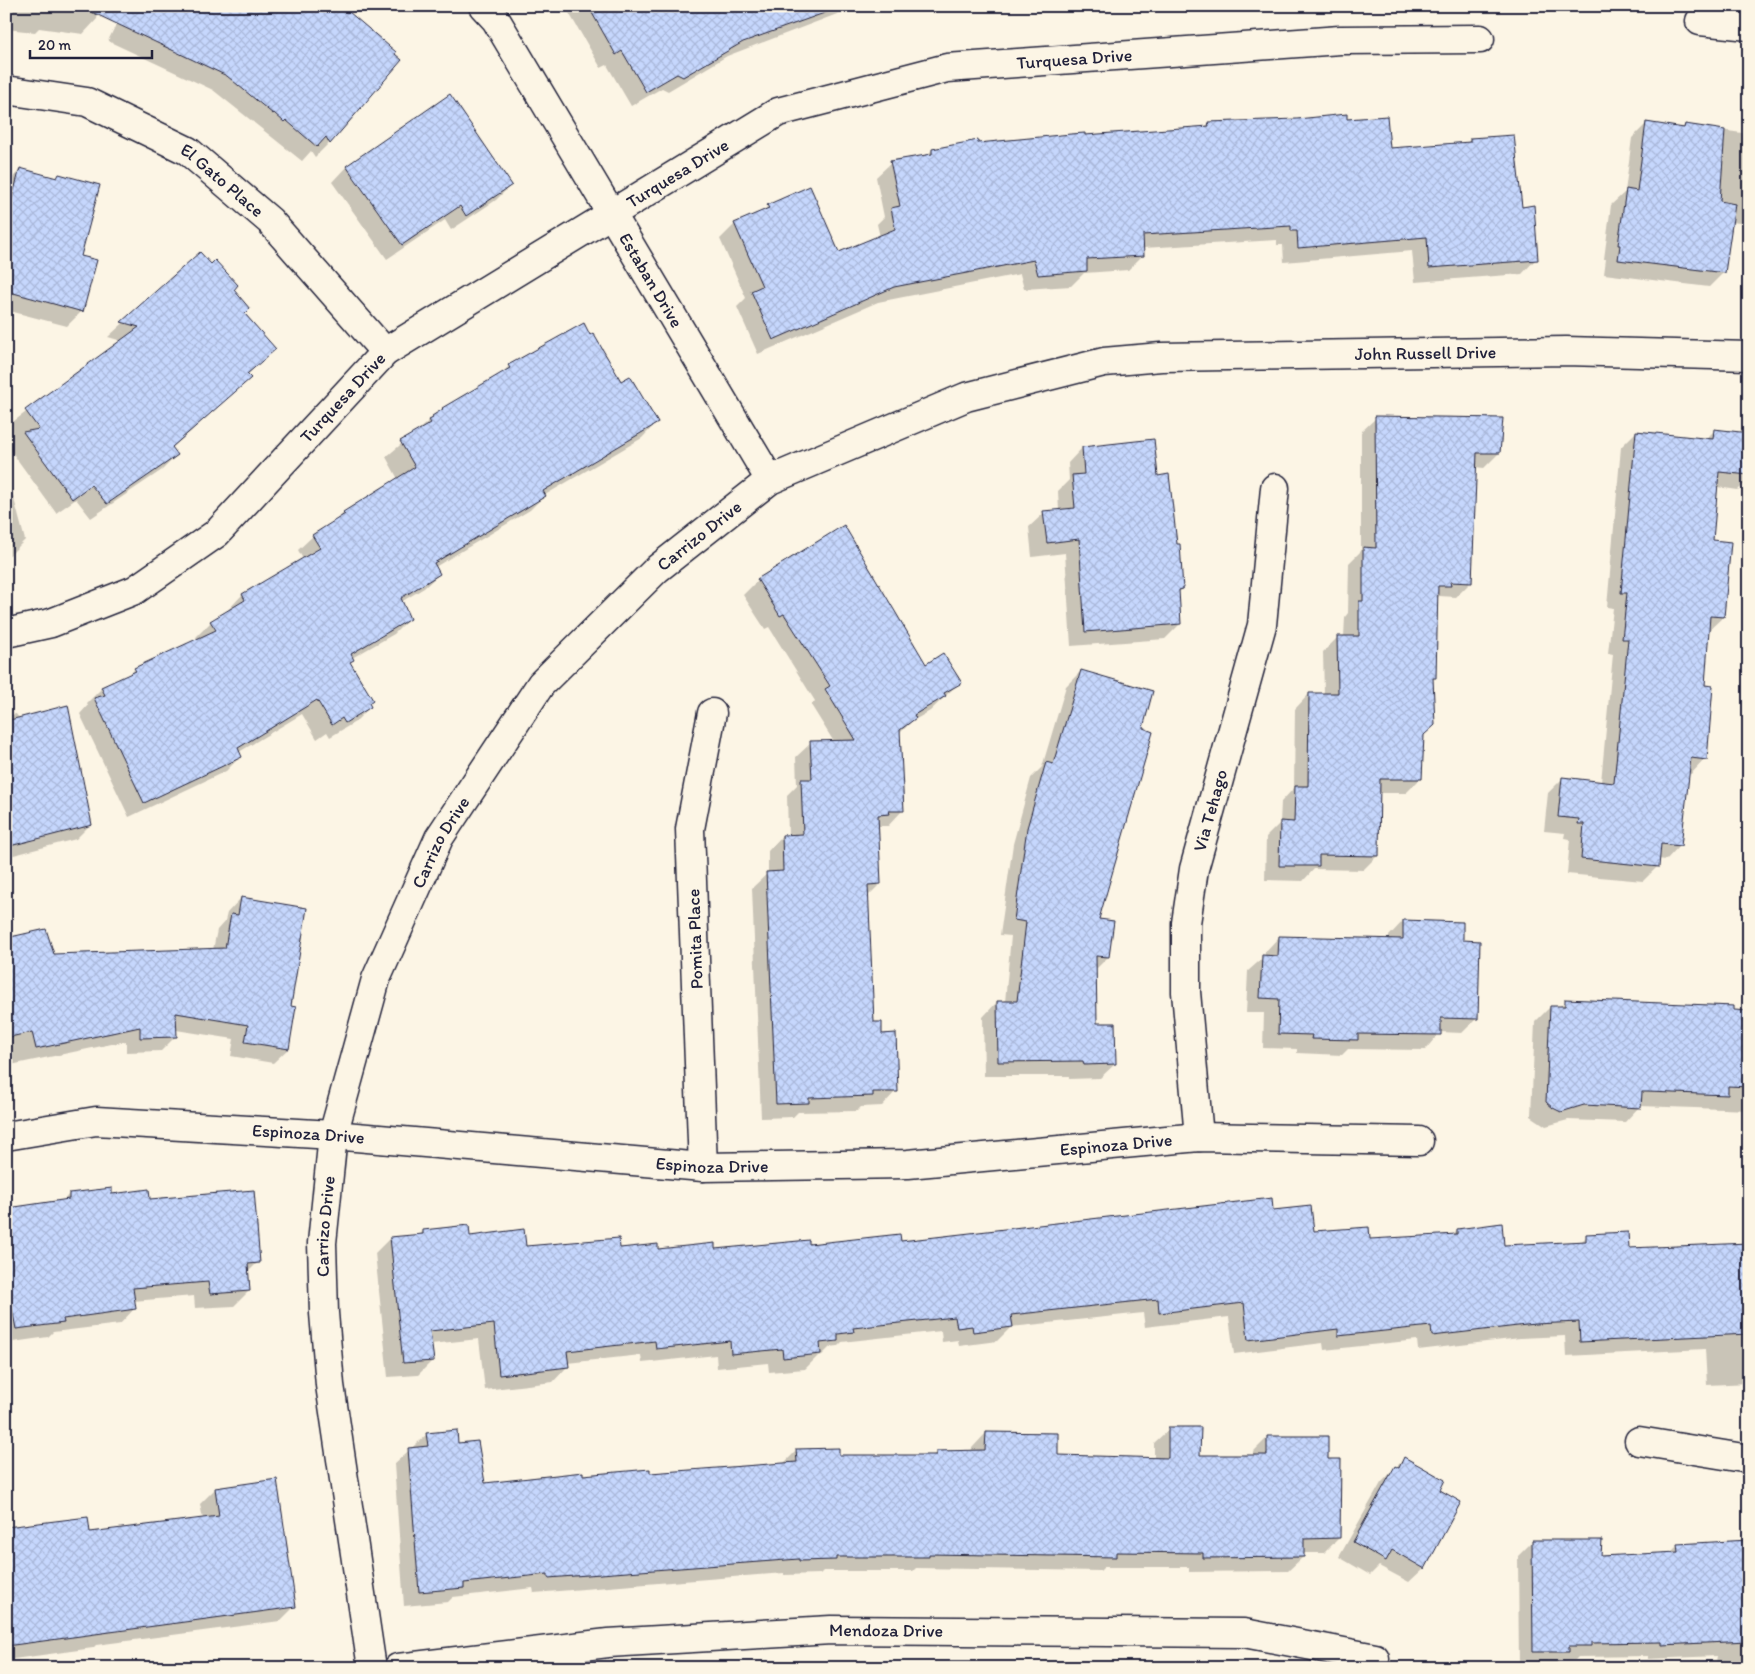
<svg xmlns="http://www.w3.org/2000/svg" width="1755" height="1674" font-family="Itim,sans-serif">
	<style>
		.shadow { fill: #0003 }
		.building { fill: url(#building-cross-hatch); stroke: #22223b }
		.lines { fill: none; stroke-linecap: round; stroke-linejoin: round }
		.minor-casing { stroke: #22223b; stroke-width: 31 }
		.minor { stroke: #fcf5e5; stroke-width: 28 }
		.labels { text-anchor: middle; stroke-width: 4.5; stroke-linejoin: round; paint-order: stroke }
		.street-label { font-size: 18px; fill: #22223b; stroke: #fcf5e5 }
	</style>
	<defs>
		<pattern id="building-cross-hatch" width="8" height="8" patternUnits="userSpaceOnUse" patternTransform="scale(1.25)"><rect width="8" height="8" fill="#c6d7fd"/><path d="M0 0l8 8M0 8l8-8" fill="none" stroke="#aab8da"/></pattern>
	</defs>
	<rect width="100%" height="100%" fill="#fcf5e5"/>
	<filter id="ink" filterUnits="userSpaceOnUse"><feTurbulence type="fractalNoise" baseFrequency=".02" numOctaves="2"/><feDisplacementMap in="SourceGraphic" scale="10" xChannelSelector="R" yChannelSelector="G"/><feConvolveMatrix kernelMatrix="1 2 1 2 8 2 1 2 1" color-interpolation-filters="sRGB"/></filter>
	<g filter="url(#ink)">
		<g class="shadow">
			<path d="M 6,6 L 99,6 L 97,19 L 83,34 L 39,28 L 35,32 L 6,29 Z"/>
			<path d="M 125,6 L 394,52 L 329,143 L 315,157 L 311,151 L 302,161 L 213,90 L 108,41 Z"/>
			<path d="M 565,6 L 858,6 L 727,56 L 668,91 L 662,88 L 631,106 L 607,65 L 601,68 Z"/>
			<path d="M 894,6 L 916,6 L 895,10 Z"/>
			<path d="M 450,96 L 511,185 L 496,200 L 451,230 L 445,220 L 387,259 L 332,182 L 346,167 Z"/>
			<path d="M 1346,121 L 1389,149 L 1467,143 L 1471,139 L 1520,208 L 1536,259 L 1522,274 L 1415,282 L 1412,251 L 1284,262 L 1283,245 L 1277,245 L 1277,240 L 1143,248 L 1143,255 L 1128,270 L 1084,273 L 1071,286 L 1024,289 L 1020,274 L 878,302 L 758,354 L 737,307 L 746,298 L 720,239 L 735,224 L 761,213 L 768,206 L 838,254 L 880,237 L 877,224 L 884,217 L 876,177 L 891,163 L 926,156 L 932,150 L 977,144 L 1204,128 L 1209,123 Z"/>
			<path d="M 1647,123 L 1681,129 L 1685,125 L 1749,134 L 1749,224 L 1731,222 L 1724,272 L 1709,287 L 1604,274 L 1606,259 L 1604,259 L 1611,205 L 1625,192 L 1632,138 Z"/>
			<path d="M 21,169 L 56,179 L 59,175 L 80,257 L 82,311 L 67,326 L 6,310 L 6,184 Z"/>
			<path d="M 200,253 L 232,290 L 243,314 L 259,363 L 247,375 L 250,378 L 235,392 L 172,448 L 177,455 L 162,470 L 91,518 L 76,499 L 56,513 L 6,444 L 6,427 L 122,341 L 108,337 Z"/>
			<path d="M 583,325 L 621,383 L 656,423 L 642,438 L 545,495 L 530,510 L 435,567 L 439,574 L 424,588 L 401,602 L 409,619 L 394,634 L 352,658 L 349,663 L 370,707 L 355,722 L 330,737 L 327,732 L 317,739 L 302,714 L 239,752 L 241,756 L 226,771 L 129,817 L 80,714 L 88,705 L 87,703 L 102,688 L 128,676 L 135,669 L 198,640 L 196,637 L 211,622 L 229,612 L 228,610 L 242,595 L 303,559 L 298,550 L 313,536 L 333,523 L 344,512 L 398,479 L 386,457 L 443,409 L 500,375 L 509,366 Z"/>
			<path d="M 1376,418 L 1499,453 L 1484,468 L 1475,467 L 1471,582 L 1456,597 L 1439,596 L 1436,599 L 1435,677 L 1431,681 L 1423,735 L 1421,778 L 1406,793 L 1379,793 L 1378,855 L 1363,870 L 1314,869 L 1303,881 L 1265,880 L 1266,837 L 1280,823 L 1281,802 L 1294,788 L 1295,709 L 1309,694 L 1324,694 L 1323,652 L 1338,637 L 1344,637 L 1345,617 L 1348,613 L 1349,563 L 1361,551 L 1361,432 Z"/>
			<path d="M 1714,431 L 1749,434 L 1749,480 L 1738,490 L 1717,487 L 1711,541 L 1723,617 L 1707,632 L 1704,686 L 1705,759 L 1691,774 L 1688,773 L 1680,845 L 1666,860 L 1658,859 L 1658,866 L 1643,881 L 1567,874 L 1570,839 L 1564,838 L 1565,833 L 1544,831 L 1548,793 L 1563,778 L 1601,782 L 1613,654 L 1608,653 L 1613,608 L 1607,607 L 1621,447 L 1636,432 L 1706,439 Z"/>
			<path d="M 1082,448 L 1157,477 L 1176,545 L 1182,589 L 1178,593 L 1180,624 L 1165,639 L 1071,646 L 1065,553 L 1032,557 L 1029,527 L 1044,513 L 1059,511 L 1058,491 L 1069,480 L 1068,463 Z"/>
			<path d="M 6,469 L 25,540 L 10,555 L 6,556 Z"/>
			<path d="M 758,580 L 960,682 L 930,711 L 911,722 L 900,733 L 902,811 L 888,826 L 877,826 L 880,884 L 867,897 L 872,1023 L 881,1035 L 896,1091 L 882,1106 L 861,1107 L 857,1111 L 798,1112 L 793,1117 L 761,1118 L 752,888 L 768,873 L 768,851 L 782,836 L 788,836 L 787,795 L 797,785 L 796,757 L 811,743 L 834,742 L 811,705 L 815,701 L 769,627 L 765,629 L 743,595 Z"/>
			<path d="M 1081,671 L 1141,729 L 1098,920 L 1108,957 L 1095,970 L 1096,1024 L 1115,1064 L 1100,1078 L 1069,1079 L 1069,1076 L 984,1076 L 983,1017 L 997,1002 L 1005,1002 L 1011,936 L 1000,935 L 1013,844 L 1031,778 L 1042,767 L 1066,686 Z"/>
			<path d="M 16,714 L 91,824 L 76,839 L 6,857 L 6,716 Z"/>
			<path d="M 241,898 L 289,1007 L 288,1049 L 273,1063 L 231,1056 L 234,1039 L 176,1030 L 176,1036 L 161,1051 L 126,1052 L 126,1041 L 6,1066 L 6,939 L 53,955 L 213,950 L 217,930 L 225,921 L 227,913 Z"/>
			<path d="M 1403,921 L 1462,942 L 1477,1018 L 1462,1033 L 1440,1032 L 1425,1050 L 1348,1049 L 1342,1055 L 1297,1053 L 1297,1049 L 1263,1048 L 1264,1013 L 1246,1013 L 1248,971 L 1265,956 L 1265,952 L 1279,937 L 1389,940 L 1389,936 Z"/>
			<path d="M 1566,1001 L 1749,1012 L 1749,1110 L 1640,1106 L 1625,1122 L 1568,1120 L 1546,1126 L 1531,1116 L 1535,1022 L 1550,1007 L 1559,1007 Z"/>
			<path d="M 69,1194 L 111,1195 L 149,1200 L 258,1262 L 247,1273 L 249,1291 L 234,1306 L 195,1308 L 194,1296 L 133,1301 L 134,1309 L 120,1324 L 53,1332 L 48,1337 L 6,1343 L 6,1212 L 9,1209 L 62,1202 Z"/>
			<path d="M 1272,1211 L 1313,1233 L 1369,1241 L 1452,1235 L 1457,1230 L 1503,1246 L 1580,1243 L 1587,1236 L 1627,1249 L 1749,1244 L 1749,1383 L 1707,1385 L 1705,1349 L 1566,1356 L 1565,1336 L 1520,1338 L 1418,1350 L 1417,1340 L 1324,1350 L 1323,1343 L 1234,1354 L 1229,1317 L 1145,1327 L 1143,1313 L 1011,1327 L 997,1341 L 959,1346 L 958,1340 L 942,1342 L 941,1331 L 842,1342 L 838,1346 L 830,1347 L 822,1355 L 818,1356 L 805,1369 L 769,1372 L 768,1363 L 717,1368 L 716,1355 L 642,1363 L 641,1355 L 567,1363 L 567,1367 L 553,1382 L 485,1390 L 479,1339 L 431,1344 L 433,1360 L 418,1375 L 388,1377 L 375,1253 L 390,1238 L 419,1236 L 423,1231 L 525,1248 L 714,1250 L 900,1242 Z"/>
			<path d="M 1169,1429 L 1199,1456 L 1253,1456 L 1253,1452 L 1268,1437 L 1326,1461 L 1339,1538 L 1324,1553 L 1303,1553 L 1303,1557 L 1288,1571 L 1189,1572 L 1189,1567 L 1104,1567 L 1100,1571 L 916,1568 L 913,1571 L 823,1571 L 820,1574 L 784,1575 L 784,1573 L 534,1593 L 533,1588 L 453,1597 L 448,1602 L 404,1606 L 394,1464 L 427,1434 L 457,1444 L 484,1484 L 582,1476 L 649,1475 L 782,1465 L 797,1450 L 838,1457 L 932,1456 L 937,1452 L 971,1452 L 972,1448 L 986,1433 L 1056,1456 L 1154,1459 L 1154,1443 Z"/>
			<path d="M 1404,1459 L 1438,1490 L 1424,1568 L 1409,1582 L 1379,1566 L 1370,1575 L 1339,1557 L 1381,1483 Z"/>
			<path d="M 275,1481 L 295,1606 L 280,1621 L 96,1645 L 93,1648 L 6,1660 L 6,1530 L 89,1534 L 203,1519 L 200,1504 L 215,1489 Z"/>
			<path d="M 1749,1541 L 1749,1660 L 1716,1662 L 1717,1656 L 1648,1659 L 1648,1656 L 1578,1657 L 1575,1660 L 1559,1661 L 1553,1666 L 1519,1667 L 1518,1556 L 1532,1542 L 1600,1557 L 1669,1554 L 1678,1545 Z"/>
		</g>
		<g class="building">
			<path d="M 79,6 L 342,6 L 396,52 L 395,54 L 402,60 L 330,144 L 326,137 L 317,147 L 286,120 L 284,122 L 274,113 L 273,114 L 227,76 Z"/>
			<path d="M 588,6 L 829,6 L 830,11 L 743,42 L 683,77 L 677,74 L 646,92 L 622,51 L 616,55 Z"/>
			<path d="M 450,94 L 512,185 L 466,216 L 460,206 L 402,245 L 346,166 Z"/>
			<path d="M 1347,114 L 1347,119 L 1387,116 L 1390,148 L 1470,142 L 1470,138 L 1514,135 L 1522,207 L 1534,205 L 1538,260 L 1429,268 L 1427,237 L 1298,248 L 1297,231 L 1291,231 L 1291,226 L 1143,235 L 1144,256 L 1087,259 L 1087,271 L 1038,275 L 1034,260 L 894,287 L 773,340 L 751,291 L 762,286 L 734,223 L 769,208 L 767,205 L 810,186 L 839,252 L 895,229 L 891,208 L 900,206 L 890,161 L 932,154 L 932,149 L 978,140 L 978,143 L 1071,134 L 1085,133 L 1085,135 L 1209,126 L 1208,122 L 1297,119 Z"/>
			<path d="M 1646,122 L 1684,128 L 1685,124 L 1725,130 L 1720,201 L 1735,204 L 1725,273 L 1618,260 L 1620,245 L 1618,245 L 1626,189 L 1637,191 Z"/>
			<path d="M 20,168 L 57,178 L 59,174 L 100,185 L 81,256 L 97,260 L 83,312 L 6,291 L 6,221 Z"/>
			<path d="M 200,252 L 211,264 L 215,260 L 238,285 L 234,290 L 250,309 L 245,314 L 276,349 L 247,374 L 251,378 L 172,447 L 178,455 L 107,504 L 91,485 L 72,499 L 23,432 L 39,429 L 25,410 L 139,327 L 121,322 Z"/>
			<path d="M 584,323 L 590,335 L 593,333 L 621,381 L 630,376 L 658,423 L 543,491 L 546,496 L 434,563 L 440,574 L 401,598 L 410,619 L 351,654 L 354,660 L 350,662 L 373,700 L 369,703 L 371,707 L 345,723 L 342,718 L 332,725 L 317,700 L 238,748 L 242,757 L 144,803 L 94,698 L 105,695 L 101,687 L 136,671 L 134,668 L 216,630 L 210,621 L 245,600 L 242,594 L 320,548 L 312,535 L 345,514 L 343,512 L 415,467 L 400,441 L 431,423 L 429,420 L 433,418 L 432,416 L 443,409 L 442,408 L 510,368 L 508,365 Z"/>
			<path d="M 1375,416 L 1503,418 L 1500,453 L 1477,453 L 1472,583 L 1450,582 L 1451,586 L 1438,586 L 1436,678 L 1433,678 L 1435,725 L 1424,735 L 1422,779 L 1380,779 L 1379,856 L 1319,855 L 1319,866 L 1279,866 L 1280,821 L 1294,822 L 1295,786 L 1308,786 L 1309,693 L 1338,693 L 1337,636 L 1359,636 L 1359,601 L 1363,601 L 1363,547 L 1376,548 Z"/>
			<path d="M 1714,429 L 1749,433 L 1749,475 L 1719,472 L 1713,540 L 1731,542 L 1724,617 L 1710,616 L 1705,685 L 1713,686 L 1707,760 L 1691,758 L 1681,846 L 1661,844 L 1659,867 L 1581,859 L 1584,824 L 1578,824 L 1579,819 L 1558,817 L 1562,777 L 1614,783 L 1628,639 L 1622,639 L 1627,593 L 1621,593 L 1636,431 L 1713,439 Z"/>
			<path d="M 1154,439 L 1158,476 L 1169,474 L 1177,544 L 1180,544 L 1183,589 L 1179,590 L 1181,624 L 1085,632 L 1079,539 L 1047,543 L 1043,511 L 1075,508 L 1072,475 L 1084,474 L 1082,447 Z"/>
			<path d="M 844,525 L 926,664 L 943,653 L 962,683 L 944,693 L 946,696 L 914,715 L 916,718 L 900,730 L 904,811 L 889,811 L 890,814 L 878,815 L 881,884 L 868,885 L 874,1022 L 882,1022 L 882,1034 L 896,1033 L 898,1092 L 873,1092 L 873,1096 L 809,1098 L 809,1103 L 776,1104 L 766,872 L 783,871 L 782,835 L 803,834 L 801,779 L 812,779 L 810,741 L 856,740 L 825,689 L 830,686 L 784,614 L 780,616 L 757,579 Z"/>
			<path d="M 1081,670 L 1153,691 L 1143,728 L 1153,732 L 1099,919 L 1114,921 L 1109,957 L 1096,956 L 1097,1023 L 1115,1023 L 1116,1064 L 1084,1065 L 1083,1061 L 998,1062 L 997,1001 L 1017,1001 L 1026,922 L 1014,920 L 1027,828 L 1046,762 L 1053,764 Z"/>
			<path d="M 68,705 L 92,825 L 6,847 L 6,721 Z"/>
			<path d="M 241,897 L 307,908 L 291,1006 L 296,1007 L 289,1049 L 245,1042 L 248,1025 L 176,1013 L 177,1037 L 140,1038 L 140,1027 L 36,1049 L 32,1032 L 6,1038 L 6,938 L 46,929 L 54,954 L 225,948 L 231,914 L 238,915 Z"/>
			<path d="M 1403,920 L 1463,922 L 1463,940 L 1480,941 L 1478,1019 L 1441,1018 L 1441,1035 L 1358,1034 L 1358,1040 L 1311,1039 L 1312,1035 L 1278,1034 L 1279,999 L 1260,998 L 1262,955 L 1278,956 L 1279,936 L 1403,939 Z"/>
			<path d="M 1565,999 L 1734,1006 L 1734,1010 L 1749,1011 L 1749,1087 L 1728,1086 L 1728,1095 L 1647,1092 L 1642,1092 L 1641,1108 L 1584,1105 L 1561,1112 L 1553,1108 L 1546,1102 L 1550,1006 L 1565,1006 Z"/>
			<path d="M 112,1188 L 112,1194 L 149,1189 L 150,1199 L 254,1190 L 260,1263 L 248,1264 L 250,1291 L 210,1294 L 208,1282 L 133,1288 L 136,1309 L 63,1319 L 64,1323 L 16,1329 L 12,1308 L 6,1309 L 6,1228 L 11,1228 L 8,1208 L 69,1199 L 69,1193 Z"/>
			<path d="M 1272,1198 L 1273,1210 L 1311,1206 L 1314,1231 L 1369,1227 L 1370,1239 L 1457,1234 L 1457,1229 L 1502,1223 L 1504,1245 L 1586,1241 L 1586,1234 L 1628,1232 L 1629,1248 L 1749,1243 L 1749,1334 L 1580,1342 L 1579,1322 L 1535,1324 L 1432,1336 L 1431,1326 L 1338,1336 L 1338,1329 L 1248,1340 L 1244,1303 L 1159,1313 L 1158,1299 L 1011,1315 L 1013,1327 L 973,1332 L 972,1326 L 957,1328 L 955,1317 L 853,1328 L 854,1332 L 838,1334 L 838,1341 L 820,1343 L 821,1354 L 783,1358 L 782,1349 L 731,1354 L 730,1341 L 656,1349 L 655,1341 L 567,1351 L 569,1367 L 499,1375 L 494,1324 L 430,1331 L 434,1361 L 403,1363 L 390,1237 L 423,1234 L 423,1230 L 469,1225 L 470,1236 L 524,1229 L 526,1246 L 619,1238 L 620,1248 L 658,1244 L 658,1249 L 715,1243 L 715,1249 L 809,1240 L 809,1244 L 900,1234 L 901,1241 Z"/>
			<path d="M 1168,1427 L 1201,1427 L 1200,1455 L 1267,1455 L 1267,1436 L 1328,1436 L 1328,1459 L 1341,1459 L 1340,1538 L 1304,1539 L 1304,1557 L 1203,1558 L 1203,1553 L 1116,1552 L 1116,1557 L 929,1554 L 929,1557 L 836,1557 L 836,1560 L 799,1561 L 799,1559 L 548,1578 L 548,1574 L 464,1583 L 464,1588 L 419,1592 L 408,1448 L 428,1446 L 426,1433 L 457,1430 L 458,1443 L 478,1441 L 485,1483 L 583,1472 L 583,1475 L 650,1469 L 650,1473 L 797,1462 L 796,1449 L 839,1448 L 839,1455 L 936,1455 L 936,1451 L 985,1450 L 986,1432 L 1058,1433 L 1058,1455 L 1168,1458 Z"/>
			<path d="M 1404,1457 L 1445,1480 L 1440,1490 L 1461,1502 L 1425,1569 L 1392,1550 L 1386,1561 L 1353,1542 L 1395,1466 L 1399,1468 Z"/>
			<path d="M 277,1479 L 296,1607 L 6,1646 L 6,1527 L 88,1517 L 90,1532 L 219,1516 L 215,1488 Z"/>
			<path d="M 1532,1540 L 1602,1540 L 1601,1556 L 1678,1552 L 1677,1544 L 1749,1540 L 1749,1641 L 1662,1645 L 1662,1642 L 1591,1643 L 1591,1646 L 1569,1646 L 1569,1652 L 1533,1652 Z"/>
		</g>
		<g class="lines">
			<g class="minor-casing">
				<g id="minor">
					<path id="s1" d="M 483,6 L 496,20 L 770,480"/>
					<path d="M 1700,21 L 1749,26"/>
					<path id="s2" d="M 6,90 L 87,102 L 188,151 L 270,221 L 385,352"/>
					<path id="s3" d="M 6,633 L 51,623 L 135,590 L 217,533 L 385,352 L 778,112 L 947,68 L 1340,40 L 1480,39"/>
					<path id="s4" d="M 6,1136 L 96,1121 L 333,1135 L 703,1167 L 908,1164 L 1199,1137 L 1419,1141"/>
					<path id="s5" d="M 1199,1137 L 1186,992 L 1186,923 L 1194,869 L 1262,625 L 1275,488"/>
					<path d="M 703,1167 L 690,829 L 712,713"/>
					<path d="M 1639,1441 L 1749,1459"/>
					<path id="s6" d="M 372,1668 L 330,1385 L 324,1313 L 322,1243 L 333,1135 L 376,979 L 439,838 L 541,684 L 657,569 L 770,480 L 966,397 L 1104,362 L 1161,357 L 1566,351 L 1749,356"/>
					<path id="s7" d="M 398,1668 L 608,1643 L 831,1630 L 1244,1633 L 1375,1658"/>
				</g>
			</g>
			<use href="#minor" class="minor"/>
		</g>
	</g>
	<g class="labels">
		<g class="street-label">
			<text dy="6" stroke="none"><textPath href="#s3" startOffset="1246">Turquesa Drive</textPath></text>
			<text dy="6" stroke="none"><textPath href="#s3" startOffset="826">Turquesa Drive</textPath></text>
			<text dy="6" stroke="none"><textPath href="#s2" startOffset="239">El Gato Place</textPath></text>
			<text dy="6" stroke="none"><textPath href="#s1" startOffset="322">Estaban Drive</textPath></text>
			<text dy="6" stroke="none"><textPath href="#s6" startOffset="2022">John Russell Drive</textPath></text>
			<text dy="6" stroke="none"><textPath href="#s3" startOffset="421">Turquesa Drive</textPath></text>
			<text dy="6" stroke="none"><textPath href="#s6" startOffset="1255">Carrizo Drive</textPath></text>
			<text dy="6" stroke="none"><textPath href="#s5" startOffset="330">Via Tehago</textPath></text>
			<text dy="6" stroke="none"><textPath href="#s6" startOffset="850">Carrizo Drive</textPath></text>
			<text transform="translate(695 939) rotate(-92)" y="6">Pomita Place</text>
			<text dy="6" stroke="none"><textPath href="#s4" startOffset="304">Espinoza Drive</textPath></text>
			<text dy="6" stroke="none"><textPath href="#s4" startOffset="1114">Espinoza Drive</textPath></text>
			<text dy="6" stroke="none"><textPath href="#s4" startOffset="709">Espinoza Drive</textPath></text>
			<text dy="6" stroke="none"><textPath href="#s6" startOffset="445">Carrizo Drive</textPath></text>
			<text dy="6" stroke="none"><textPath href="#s7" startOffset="490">Mendoza Drive</textPath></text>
		</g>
	</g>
	<rect width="1755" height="1674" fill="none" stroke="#fcf5e5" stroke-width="25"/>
	<rect x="12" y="12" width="1730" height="1649" fill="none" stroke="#22223b" stroke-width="2" filter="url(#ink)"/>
	<path d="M30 50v8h122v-8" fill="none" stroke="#22223b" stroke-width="2.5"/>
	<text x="38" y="50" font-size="15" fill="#22223b" stroke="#fcf5e5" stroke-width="4" paint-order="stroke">20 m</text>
</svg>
